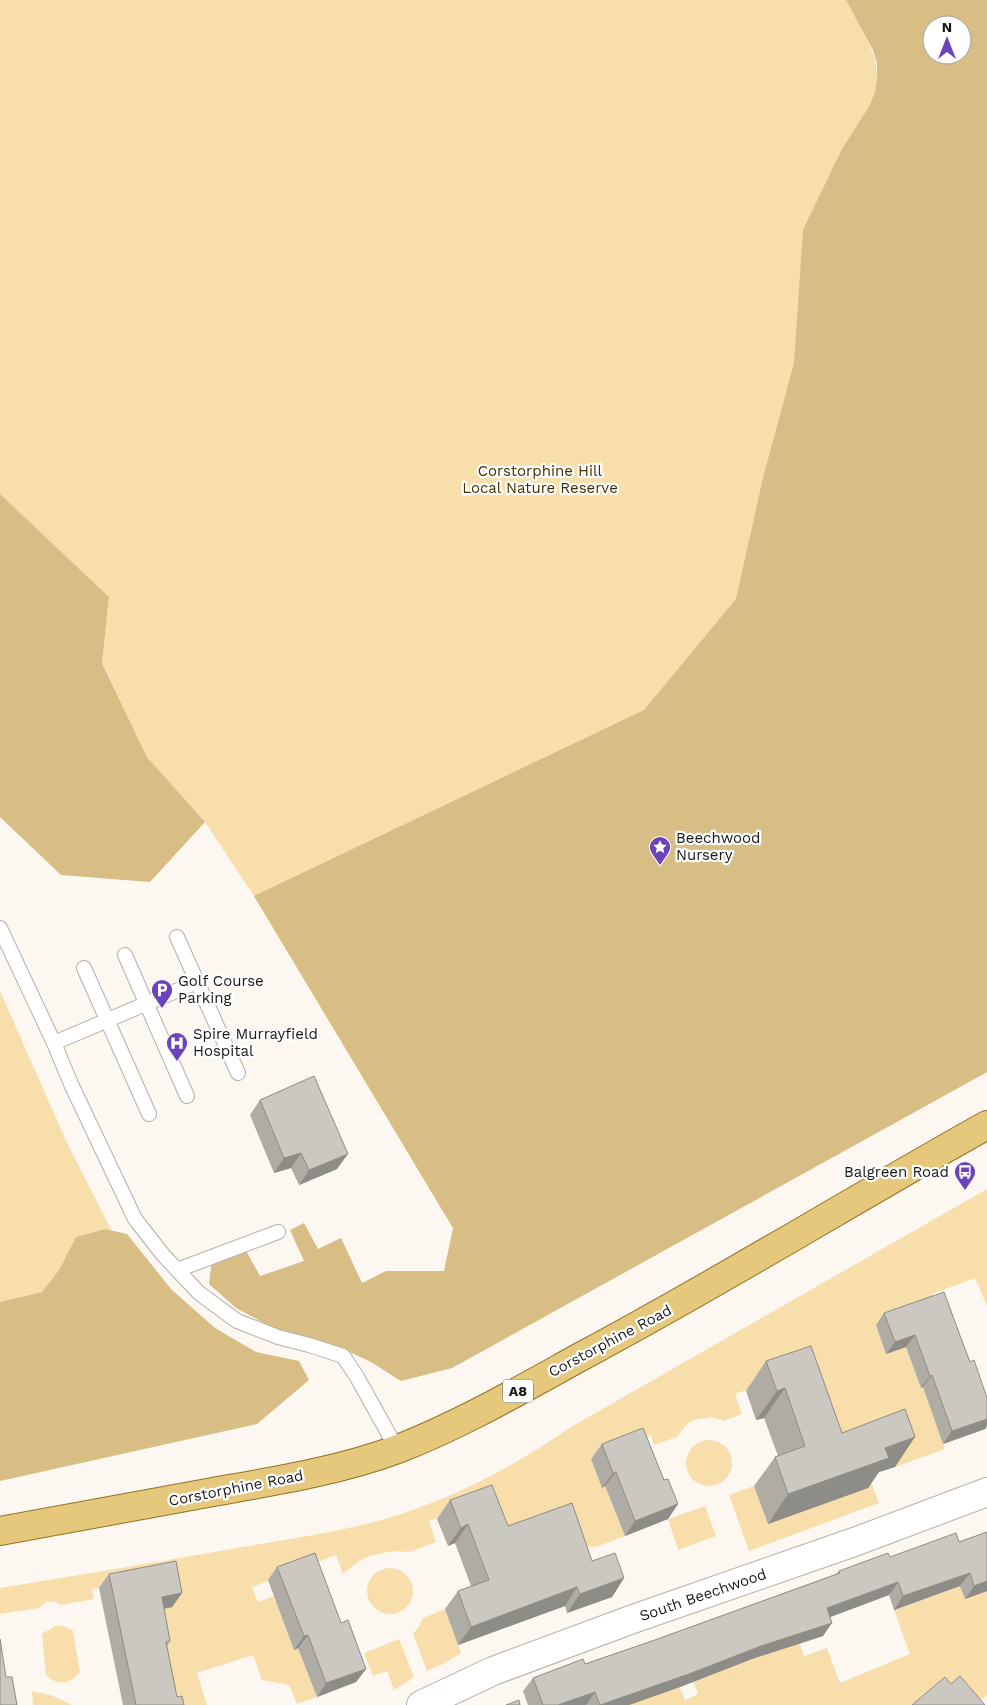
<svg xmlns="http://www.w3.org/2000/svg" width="987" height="1705" font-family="'Work Sans',sans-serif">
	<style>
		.green { fill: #f8deaa }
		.forest { fill: #d8bd85; fill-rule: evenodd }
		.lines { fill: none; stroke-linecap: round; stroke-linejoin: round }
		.lane-casing { stroke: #b2afa8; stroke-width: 16 }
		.street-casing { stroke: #b2afa8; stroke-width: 30 }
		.primary-casing { stroke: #937220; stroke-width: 30 }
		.lane { stroke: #fff; stroke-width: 14 }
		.street { stroke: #fff; stroke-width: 28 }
		.primary { stroke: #e5c87c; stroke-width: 28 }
		.wall { fill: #afaca6 }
		.shaded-wall { fill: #8e8c87 }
		.building { fill: #cbc8c1; stroke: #8e8c87 }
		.labels { text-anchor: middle; stroke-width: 4.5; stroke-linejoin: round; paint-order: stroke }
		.shield { fill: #fff; stroke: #5e5d5c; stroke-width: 1 }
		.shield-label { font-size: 14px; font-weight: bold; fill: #191816 }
		.park-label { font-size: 15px; fill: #433000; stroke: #fff }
		.poi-label { font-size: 15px; fill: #191816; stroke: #fff; text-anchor: start }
		.street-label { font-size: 15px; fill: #191816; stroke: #fff }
	</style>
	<rect width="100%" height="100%" fill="#fcf8f1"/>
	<g class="green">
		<path d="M 0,0 L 846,0 C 864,34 888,64 871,104 C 864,120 851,135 842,149 L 987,1072 L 513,1333 L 453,1228 L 254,896 L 205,822 L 147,757 L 102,662 L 109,597 L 0,494 Z"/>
		<path d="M 0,991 L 68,1145 L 112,1231 L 105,1229 L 76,1237 L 59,1270 L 42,1292 L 0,1302 Z"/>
		<path d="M 987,1189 L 987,1306 L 975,1278 L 932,1294 L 936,1304 L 886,1354 L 906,1347 L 921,1388 L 923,1387 L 945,1449 L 895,1467 L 884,1438 L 858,1448 L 879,1503 L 749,1551 L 729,1495 L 754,1486 L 768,1523 L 790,1375 L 735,1394 L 742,1414 L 724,1421 L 711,1417 L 693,1420 L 686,1425 L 677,1437 L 654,1445 L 651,1436 L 591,1459 L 602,1487 L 605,1486 L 625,1536 L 596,1547 L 581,1546 L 544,1558 L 562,1607 L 555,1609 L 479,1503 L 429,1521 L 436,1542 L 409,1552 L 393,1551 L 369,1556 L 359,1561 L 343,1574 L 336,1555 L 252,1587 L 258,1602 L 274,1596 L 294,1649 L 299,1648 L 317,1697 L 297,1704 L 289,1685 L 262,1680 L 253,1655 L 197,1673 L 207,1705 L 166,1705 L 99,1588 L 92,1589 L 94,1599 L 61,1605 L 56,1602 L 47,1601 L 39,1608 L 0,1614 L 0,1588 C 81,1575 162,1561 243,1547 C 299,1537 356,1530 410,1511 C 467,1491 521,1462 571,1427 Z"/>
		<circle cx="709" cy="1463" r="23"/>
		<path d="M 705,1506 L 716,1536 L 678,1550 L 668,1519 Z"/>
		<circle cx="390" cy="1591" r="23"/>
		<path d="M 960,1586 L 987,1591 L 987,1695 L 975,1705 L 627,1705 L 679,1686 L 685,1700 L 698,1694 L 693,1681 L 799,1642 L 804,1656 L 827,1648 L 840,1683 L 910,1654 L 894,1610 Z"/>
		<path d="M 445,1609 L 461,1653 L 443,1664 L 427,1671 L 413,1634 L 419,1626 L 423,1618 Z"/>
		<path d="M 55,1626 L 63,1626 L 73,1631 L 80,1672 C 70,1685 57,1686 46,1675 L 42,1634 Z"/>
		<path d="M 399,1639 L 414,1677 L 394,1690 L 387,1671 L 373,1676 L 364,1653 Z"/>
		<path d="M 32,1691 L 51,1695 L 72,1705 L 33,1705 Z"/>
	</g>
	<g class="forest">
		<path d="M 846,0 L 987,0 L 987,1072 L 452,1368 L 401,1381 L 371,1362 L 339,1347 L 273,1328 L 236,1308 L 209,1284 L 212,1259 L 244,1247 L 260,1276 L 304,1261 L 290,1230 L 304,1223 L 318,1249 L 341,1238 L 362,1283 L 386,1271 L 444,1271 L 453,1228 L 254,896 L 644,710 L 736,599 L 763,478 L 794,363 L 803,230 L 842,149 L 870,105 L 875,92 L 877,78 L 877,64 L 873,50 ZM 932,25 L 962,25 L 962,55 L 932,55 Z"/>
		<path d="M 0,494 L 109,597 L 102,663 L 147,757 L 205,822 L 150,882 L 61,875 L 0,817 Z"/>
		<path d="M 105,1229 L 127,1234 L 171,1289 L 215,1328 L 256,1352 L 299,1361 L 309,1380 L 257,1424 L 0,1481 L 0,1302 L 42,1292 L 59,1270 L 76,1237 Z"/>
	</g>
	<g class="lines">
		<g class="lane-casing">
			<g id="lane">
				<path d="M 0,928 L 54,1043 L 71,1084 L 135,1219 L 164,1256 L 199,1293 L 237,1321 L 278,1337 L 309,1345 L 343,1356 L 357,1377 L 397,1449"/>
				<path d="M 177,937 L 238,1073"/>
				<path d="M 125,955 L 187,1096"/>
				<path d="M 84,968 L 149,1114"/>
				<path d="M 54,1043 L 197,982"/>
				<path d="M 177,1270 L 278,1232"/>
			</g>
		</g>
		<g class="street-casing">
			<path id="street" d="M 421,1705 L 493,1671 L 633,1619 L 857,1541 L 987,1492"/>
		</g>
		<g class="primary-casing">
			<path id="primary" d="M 0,1531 C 71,1518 142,1505 213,1492 C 275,1481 339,1471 398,1449 C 462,1424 522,1389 582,1356 C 719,1283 851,1201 987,1125"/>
		</g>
		<use href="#lane" class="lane"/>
		<use href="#street" class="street"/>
		<use href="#primary" class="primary"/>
	</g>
	<g class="wall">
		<path d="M 260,1100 L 337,1169 L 299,1185 L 291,1168 L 274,1173 L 250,1115 Z"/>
		<path d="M 884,1313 L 962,1341 L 970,1362 L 987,1398 L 987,1426 L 985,1429 L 943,1444 L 923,1387 L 921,1388 L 906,1347 L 886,1354 L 876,1325 Z"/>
		<path d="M 766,1361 L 842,1433 L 895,1467 L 879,1472 L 868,1488 L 768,1524 L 754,1486 L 775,1457 L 778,1456 L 764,1418 L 756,1420 L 746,1391 Z"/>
		<path d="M 602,1444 L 664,1480 L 678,1504 L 668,1519 L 625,1536 L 605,1486 L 602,1488 L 591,1459 Z"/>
		<path d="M 450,1500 L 508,1526 L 592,1561 L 624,1578 L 612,1597 L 567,1613 L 565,1606 L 458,1645 L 445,1609 L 458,1591 L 471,1586 L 455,1543 L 448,1546 L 437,1519 Z"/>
		<path d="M 987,1532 L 987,1591 L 965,1599 L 960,1586 L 894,1610 L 889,1595 L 830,1617 L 823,1636 L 752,1659 L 680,1687 L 629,1705 L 528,1705 L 523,1691 L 533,1678 L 585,1664 L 652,1641 L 836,1574 L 839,1571 L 890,1557 L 959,1542 Z"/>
		<path d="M 277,1567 L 341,1623 L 366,1669 L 356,1682 L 317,1697 L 298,1648 L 294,1650 L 268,1580 Z"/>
		<path d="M 109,1574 L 182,1593 L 172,1607 L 164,1609 L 170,1641 L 167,1646 L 177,1697 L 184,1705 L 123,1705 L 99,1588 Z"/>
	</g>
	<g class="shaded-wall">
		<path d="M 301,1153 L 291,1168 L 274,1173 L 284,1158 Z"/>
		<path d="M 348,1154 L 337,1169 L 299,1185 L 309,1170 Z"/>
		<path d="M 915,1335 L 906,1347 L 886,1354 L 895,1342 Z"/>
		<path d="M 932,1375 L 923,1387 L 921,1388 L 930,1376 Z"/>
		<path d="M 785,1388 L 764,1418 L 756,1420 L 777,1391 Z"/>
		<path d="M 987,1419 L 987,1426 L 985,1429 L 943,1444 L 952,1431 Z"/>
		<path d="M 915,1437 L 895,1467 L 879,1472 L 868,1488 L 768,1524 L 788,1494 L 885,1448 Z"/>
		<path d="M 616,1472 L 605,1486 L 602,1488 L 613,1473 Z"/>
		<path d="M 678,1504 L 668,1519 L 625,1536 L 635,1521 Z"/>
		<path d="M 468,1524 L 455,1543 L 448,1546 L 461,1528 Z"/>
		<path d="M 970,1573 L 960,1586 L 894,1610 L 903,1596 Z"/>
		<path d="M 624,1578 L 612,1597 L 567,1613 L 580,1594 Z"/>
		<path d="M 987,1581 L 987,1591 L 965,1599 L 974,1586 Z"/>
		<path d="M 898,1582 L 889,1595 L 817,1622 L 827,1608 Z"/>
		<path d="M 577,1587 L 565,1606 L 458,1645 L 471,1627 Z"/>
		<path d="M 182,1593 L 172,1607 L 152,1611 L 162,1597 Z"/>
		<path d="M 832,1623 L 823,1636 L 752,1659 L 680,1687 L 629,1705 L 600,1705 L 761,1646 Z"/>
		<path d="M 308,1635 L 298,1648 L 294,1650 L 304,1636 Z"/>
		<path d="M 366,1669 L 356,1682 L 317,1697 L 326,1683 Z"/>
		<path d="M 595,1692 L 586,1705 L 558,1705 Z"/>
	</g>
	<g class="building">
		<path d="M 314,1076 L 348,1154 L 309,1170 L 301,1153 L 284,1158 L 260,1100 Z"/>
		<path d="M 944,1292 L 962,1341 L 970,1362 L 974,1360 L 987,1398 L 987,1419 L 952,1431 L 932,1375 L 930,1376 L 915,1335 L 895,1342 L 884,1313 Z"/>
		<path d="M 811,1346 L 842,1433 L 905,1409 L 915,1437 L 885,1448 L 889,1458 L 788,1494 L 775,1457 L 805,1446 L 785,1388 L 777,1391 L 766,1361 Z"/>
		<path d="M 643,1428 L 664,1480 L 668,1479 L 678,1504 L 635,1521 L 616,1472 L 613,1473 L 602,1444 Z"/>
		<path d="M 492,1485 L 508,1526 L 572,1503 L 592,1561 L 615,1553 L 624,1578 L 580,1594 L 577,1587 L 471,1627 L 458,1591 L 489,1580 L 468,1524 L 461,1528 L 450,1500 Z"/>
		<path d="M 987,1532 L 987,1581 L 974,1586 L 970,1573 L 903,1596 L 898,1582 L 827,1608 L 832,1623 L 761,1646 L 689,1674 L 600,1705 L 595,1692 L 558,1705 L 543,1705 L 533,1678 L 583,1659 L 585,1664 L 652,1641 L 840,1573 L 839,1571 L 888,1553 L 890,1557 L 956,1533 L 959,1542 Z"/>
		<path d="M 315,1553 L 341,1623 L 348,1620 L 366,1669 L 326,1683 L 308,1635 L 304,1636 L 277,1567 Z"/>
		<path d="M 176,1561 L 182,1593 L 162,1597 L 170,1641 L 166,1642 L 177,1697 L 182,1696 L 184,1705 L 136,1705 L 109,1574 Z"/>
		<path d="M 0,1639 L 6,1677 L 12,1677 L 17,1705 L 0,1705 Z"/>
		<path d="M 960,1676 L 985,1705 L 912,1705 L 945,1677 L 951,1684 Z"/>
		<path d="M 519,1700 L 520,1705 L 506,1705 Z"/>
	</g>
	<defs>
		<g id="sight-pin" transform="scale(1.125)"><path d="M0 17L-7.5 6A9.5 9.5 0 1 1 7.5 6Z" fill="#6d43bb" stroke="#fff"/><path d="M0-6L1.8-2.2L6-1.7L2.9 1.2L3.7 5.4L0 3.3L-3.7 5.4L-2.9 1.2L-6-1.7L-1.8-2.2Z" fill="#fff"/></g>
		<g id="parking-pin" transform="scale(1.125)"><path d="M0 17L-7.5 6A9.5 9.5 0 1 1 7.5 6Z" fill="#6d43bb" stroke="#fff"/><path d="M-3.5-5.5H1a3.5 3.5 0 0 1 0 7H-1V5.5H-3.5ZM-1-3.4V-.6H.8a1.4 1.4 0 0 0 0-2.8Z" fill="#fff"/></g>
		<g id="hospital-pin" transform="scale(1.125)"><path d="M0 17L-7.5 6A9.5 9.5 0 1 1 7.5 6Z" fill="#6d43bb" stroke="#fff"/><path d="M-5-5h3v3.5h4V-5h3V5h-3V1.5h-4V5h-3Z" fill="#fff"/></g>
		<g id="bus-pin" transform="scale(1.125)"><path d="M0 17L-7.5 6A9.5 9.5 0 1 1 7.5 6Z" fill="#6d43bb" stroke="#fff"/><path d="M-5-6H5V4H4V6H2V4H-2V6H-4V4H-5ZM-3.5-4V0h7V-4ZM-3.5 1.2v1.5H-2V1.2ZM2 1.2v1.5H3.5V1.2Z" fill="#fff"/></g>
	</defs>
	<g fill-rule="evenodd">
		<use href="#sight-pin" x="660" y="847"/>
		<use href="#parking-pin" x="162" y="990"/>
		<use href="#hospital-pin" x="177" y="1043"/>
		<use href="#bus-pin" x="965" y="1172"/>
	</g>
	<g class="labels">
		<rect class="shield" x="503" y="1379.5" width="30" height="23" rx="4"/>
		<g class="shield-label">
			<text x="518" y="1396">A8</text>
		</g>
		<g class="park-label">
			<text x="540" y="476">Corstorphine Hill<tspan x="540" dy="17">Local Nature Reserve</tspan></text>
		</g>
		<g class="poi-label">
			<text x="676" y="843">Beechwood<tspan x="676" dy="17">Nursery</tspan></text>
			<text x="178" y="986">Golf Course<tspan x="178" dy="17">Parking</tspan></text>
			<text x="193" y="1039">Spire Murrayfield<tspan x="193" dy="17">Hospital</tspan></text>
			<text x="949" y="1177" text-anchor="end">Balgreen Road</text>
		</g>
		<g class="street-label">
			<text transform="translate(610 1341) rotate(-28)" y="5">Corstorphine Road</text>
			<text transform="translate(236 1488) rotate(-11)" y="5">Corstorphine Road</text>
			<text transform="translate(703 1595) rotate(-19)" y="5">South Beechwood</text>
		</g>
	</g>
	<g transform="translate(947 40)"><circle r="24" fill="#ffffff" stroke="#a3a3a2"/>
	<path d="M0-4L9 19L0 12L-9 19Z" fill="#6d43bb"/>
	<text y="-8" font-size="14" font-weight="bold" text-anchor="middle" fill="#191816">N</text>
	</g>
</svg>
